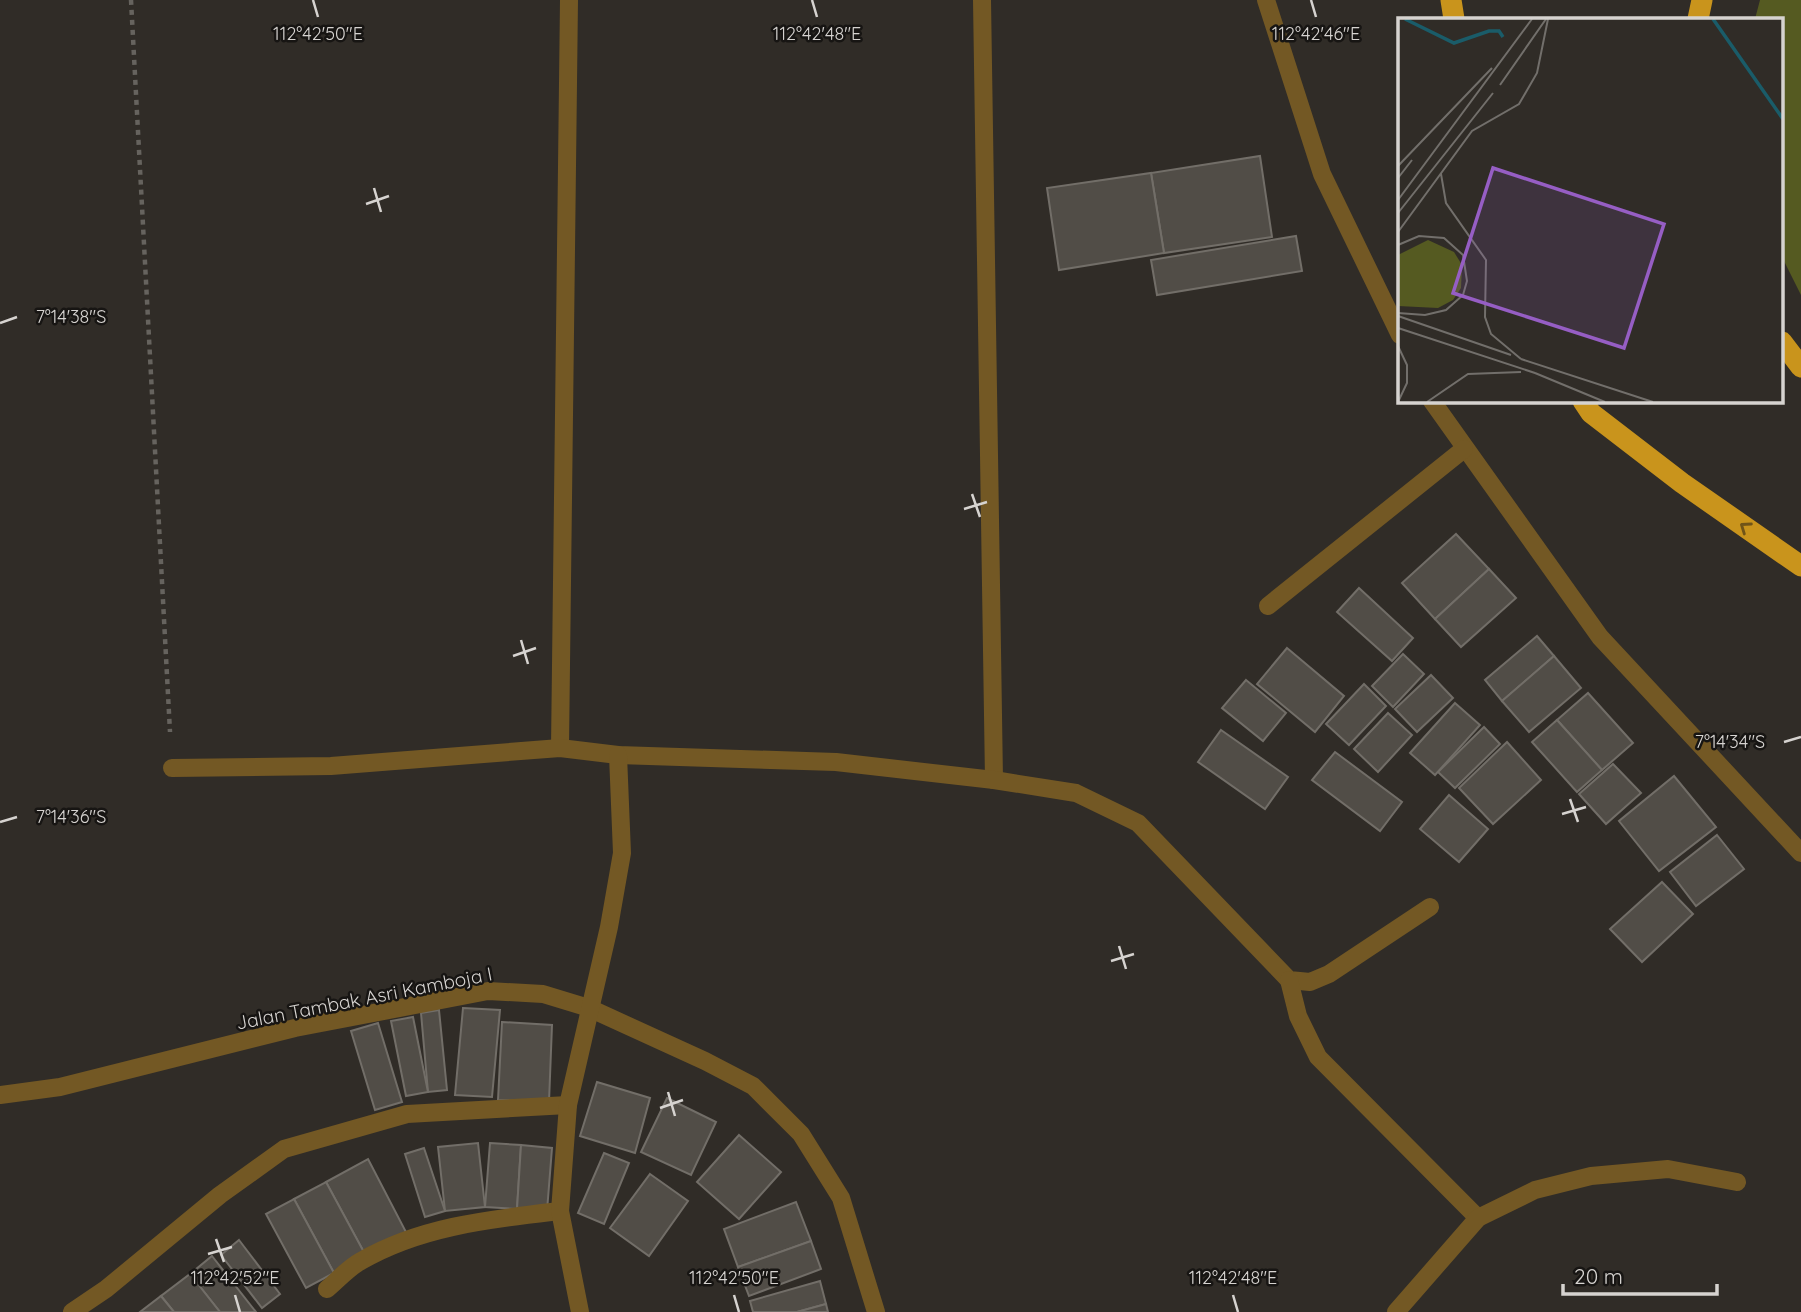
<svg xmlns="http://www.w3.org/2000/svg" width="1801" height="1312" font-family="Quicksand,sans-serif">
	<style>
		.green { fill: #555a21 }
		.building { fill: #514d47; stroke: #726e68; stroke-width: 2 }
		.lines { fill: none; stroke-linecap: round; stroke-linejoin: round }
		.path { stroke: #66635e; stroke-width: 4.5; stroke-dasharray: 5 5; stroke-linecap: butt }
		.minor { stroke: #735824; stroke-width: 18 }
		.highway { stroke: #c9941c; stroke-width: 21 }
		.oneway { stroke: #705418 }
		.ticks { fill: none; stroke: #d6d3d0; stroke-width: 2.5 }
		.labels { text-anchor: middle; stroke-width: 5; stroke-linejoin: round; paint-order: stroke }
		.street-label { font-size: 19px; fill: #d6d3d0; stroke: #171513 }
		.inset-river { fill: none; stroke: #1a5c69; stroke-width: 3.5 }
		.inset-road { fill: none; stroke: #726f6b; stroke-width: 2 }
		.view { fill: #965ec4; fill-opacity: 0.15; stroke: #965ec4; stroke-width: 3.5 }
		.inset-edge { fill: none; stroke: #d6d3d0; stroke-width: 3.5 }
		.ticks-label { font-size: 18px; text-anchor: middle; fill: #d6d3d0; stroke: #171513; stroke-width: 5; stroke-linejoin: round; paint-order: stroke }
	</style>
	<rect width="100%" height="100%" fill="#302c27"/>
	<path class="green" d="M 1760,0 L 1801,0 L 1801,295 L 1782,257 L 1782,19 L 1755,19 Z"/>
	<g class="building">
		<path d="M 1260,156 L 1272,237 L 1164,253 L 1151,173 Z"/>
		<path d="M 1151,173 L 1164,253 L 1059,270 L 1047,188 Z"/>
		<path d="M 1296,236 L 1302,271 L 1157,295 L 1151,260 Z"/>
		<path d="M 1456,534 L 1489,569 L 1435,619 L 1402,583 Z"/>
		<path d="M 1489,569 L 1516,598 L 1461,647 L 1435,619 Z"/>
		<path d="M 1359,588 L 1413,638 L 1392,661 L 1337,612 Z"/>
		<path d="M 1537,636 L 1554,656 L 1502,701 L 1485,680 Z"/>
		<path d="M 1287,648 L 1344,696 L 1315,732 L 1257,684 Z"/>
		<path d="M 1403,654 L 1424,674 L 1393,707 L 1372,686 Z"/>
		<path d="M 1554,656 L 1581,688 L 1529,732 L 1502,701 Z"/>
		<path d="M 1431,675 L 1453,698 L 1417,732 L 1395,709 Z"/>
		<path d="M 1246,680 L 1286,713 L 1263,741 L 1222,708 Z"/>
		<path d="M 1364,684 L 1386,706 L 1349,745 L 1326,724 Z"/>
		<path d="M 1588,693 L 1633,743 L 1602,770 L 1557,720 Z"/>
		<path d="M 1455,703 L 1480,725 L 1435,775 L 1410,753 Z"/>
		<path d="M 1388,713 L 1412,735 L 1378,772 L 1354,749 Z"/>
		<path d="M 1557,720 L 1602,770 L 1577,792 L 1532,742 Z"/>
		<path d="M 1484,727 L 1500,744 L 1455,788 L 1438,772 Z"/>
		<path d="M 1221,730 L 1288,777 L 1265,809 L 1198,762 Z"/>
		<path d="M 1507,742 L 1541,780 L 1493,824 L 1459,788 Z"/>
		<path d="M 1335,752 L 1402,802 L 1380,831 L 1312,780 Z"/>
		<path d="M 1613,764 L 1641,793 L 1606,824 L 1579,794 Z"/>
		<path d="M 1674,776 L 1716,827 L 1659,871 L 1619,821 Z"/>
		<path d="M 1449,795 L 1488,829 L 1459,862 L 1420,829 Z"/>
		<path d="M 1717,835 L 1744,869 L 1696,906 L 1670,872 Z"/>
		<path d="M 1662,882 L 1693,914 L 1642,962 L 1610,929 Z"/>
		<path d="M 463,1008 L 500,1010 L 492,1097 L 455,1095 Z"/>
		<path d="M 439,1010 L 447,1090 L 428,1092 L 421,1013 Z"/>
		<path d="M 413,1017 L 428,1092 L 406,1096 L 391,1021 Z"/>
		<path d="M 502,1022 L 552,1025 L 549,1102 L 498,1100 Z"/>
		<path d="M 378,1023 L 402,1102 L 375,1110 L 351,1031 Z"/>
		<path d="M 597,1082 L 650,1098 L 635,1153 L 580,1136 Z"/>
		<path d="M 667,1098 L 716,1122 L 691,1175 L 641,1152 Z"/>
		<path d="M 739,1135 L 781,1172 L 739,1219 L 697,1182 Z"/>
		<path d="M 478,1143 L 485,1207 L 445,1211 L 438,1147 Z"/>
		<path d="M 490,1143 L 521,1145 L 517,1209 L 485,1207 Z"/>
		<path d="M 521,1145 L 552,1148 L 547,1211 L 517,1209 Z"/>
		<path d="M 424,1148 L 445,1211 L 425,1217 L 405,1154 Z"/>
		<path d="M 604,1153 L 629,1163 L 604,1224 L 578,1213 Z"/>
		<path d="M 368,1159 L 407,1234 L 366,1256 L 326,1182 Z"/>
		<path d="M 650,1174 L 688,1201 L 649,1256 L 610,1228 Z"/>
		<path d="M 326,1182 L 366,1256 L 334,1273 L 294,1199 Z"/>
		<path d="M 294,1199 L 334,1273 L 306,1288 L 266,1214 Z"/>
		<path d="M 796,1202 L 811,1241 L 738,1267 L 724,1229 Z"/>
		<path d="M 239,1240 L 280,1294 L 262,1308 L 221,1255 Z"/>
		<path d="M 811,1241 L 821,1269 L 749,1296 L 738,1267 Z"/>
		<path d="M 212,1256 L 256,1312 L 220,1312 L 190,1274 Z"/>
		<path d="M 190,1274 L 220,1312 L 174,1312 L 161,1296 Z"/>
		<path d="M 820,1281 L 826,1304 L 797,1312 L 753,1312 L 750,1301 Z"/>
		<path d="M 161,1296 L 174,1312 L 140,1312 Z"/>
		<path d="M 826,1304 L 828,1312 L 797,1312 Z"/>
	</g>
	<g class="lines">
		<path class="path" d="M 131,0 L 170,732"/>
		<g class="minor">
			<path d="M 982,0 L 994,780"/>
			<path d="M 1266,0 L 1322,174 L 1400,335"/>
			<path d="M 1432,401 L 1600,637 L 1801,853"/>
			<path d="M 1268,606 L 1464,449"/>
			<path d="M 560,748 L 569,0"/>
			<path d="M 172,768 L 331,766 L 560,748 L 618,755 L 836,762 L 994,780 L 1076,793 L 1138,823 L 1289,980 L 1310,982 L 1329,974 L 1430,907"/>
			<path d="M 1289,980 L 1298,1016 L 1318,1057 L 1478,1218"/>
			<path d="M 0,1095 L 60,1087 L 295,1028 L 488,991 L 543,994 L 589,1008 L 705,1061 L 753,1086 L 801,1134 L 841,1198 L 876,1312"/>
			<path d="M 327,1289 C 338,1280 348,1268 361,1261 C 421,1226 492,1219 560,1211"/>
			<path d="M 72,1312 L 106,1289 L 220,1195 L 284,1149 L 407,1114 L 568,1105"/>
			<path d="M 580,1312 L 560,1211 L 568,1105 L 609,927 L 622,853 L 618,755"/>
			<path d="M 1396,1312 L 1478,1218 L 1535,1190 L 1591,1176 L 1668,1169 L 1737,1182"/>
		</g>
		<g class="highway">
			<path d="M 1451,0 L 1454,19"/>
			<path d="M 1698,19 L 1702,0"/>
			<path d="M 1782,342 L 1801,367"/>
			<path d="M 1583,401 L 1591,413 L 1682,483 L 1801,566"/>
		</g>
	</g>
	<defs><path id="oneway-chevron" d="M-2-3.5L2.5 0L-2 3.5" fill="none" stroke-width="1.6" stroke-linecap="round" stroke-linejoin="round" transform="scale(1.75)"/></defs>
	<use class="oneway" href="#oneway-chevron" transform="translate(1745 527) rotate(-145)"/>
	<path class="ticks" d="M 313,0 L 318,17M 812,0 L 817,17M 1311,0 L 1316,17M 374,188 L 381,212M 366,204 L 389,196M 0,323 L 17,317M 972,494 L 980,517M 964,509 L 987,502M 521,640 L 528,664M 513,656 L 536,648M 1784,742 L 1801,737M 1570,799 L 1578,822M 1562,814 L 1586,807M 0,822 L 17,817M 1119,946 L 1126,969M 1111,961 L 1134,954M 668,1092 L 675,1116M 660,1108 L 683,1100M 216,1239 L 224,1262M 208,1254 L 232,1247M 235,1295 L 240,1312M 734,1295 L 739,1312M 1233,1295 L 1238,1312"/>
	<g class="labels">
		<g class="street-label">
			<text transform="translate(364 998) rotate(-11)" y="7">Jalan Tambak Asri Kamboja I</text>
		</g>
	</g>
	<g transform="translate(1398 18)">
		<rect width="385" height="385" fill="#302c27"/>
		<path d="M 30,222 L 56,234 L 64,247 L 63,270 L 55,282 L 40,290 L 0,288 L 0,237 Z" fill="#555a21"/>
		<path class="inset-river" d="M 7,1 L 56,25 L 91,13 L 101,13 L 105,19M 315,1 L 385,101"/>
		<path class="inset-road" d="M 102,67 L 148,1M 0,148 L 94,50M 43,156 L 48,185 L 88,242 L 87,299 L 93,316 L 123,341M 0,160 L 14,142M 0,182 L 134,1M 0,195 L 95,75M 0,214 L 74,113 L 121,86 L 139,55 L 150,1M 0,227 L 21,218 L 46,220 L 65,237 L 69,263 L 65,277 L 48,292 L 27,297 L 0,295M 0,298 L 113,337M 0,310 L 137,355M 0,328 L 9,347 L 9,365 L 0,384M 123,341 L 255,384M 137,355 L 207,384M 29,384 L 70,356 L 123,354"/>
		<path class="view" d="M 95,150 L 266,206 L 226,330 L 55,275 Z"/>
		<rect width="385" height="385" class="inset-edge"/>
	</g>
	<g class="ticks-label">
		<text x="318" y="40">112°42'50"E</text>
		<text x="817" y="40">112°42'48"E</text>
		<text x="1316" y="40">112°42'46"E</text>
		<text x="71" y="323">7°14'38"S</text>
		<text x="1730" y="748">7°14'34"S</text>
		<text x="71" y="823">7°14'36"S</text>
		<text x="235" y="1284">112°42'52"E</text>
		<text x="734" y="1284">112°42'50"E</text>
		<text x="1233" y="1284">112°42'48"E</text>
	</g>
	<path d="M1563 1284v10h154v-10" fill="none" stroke="#d6d3d0" stroke-width="3.5"/>
	<text x="1574" y="1284" font-size="21" fill="#d6d3d0" stroke="#171513" stroke-width="5" paint-order="stroke">20 m</text>
</svg>
